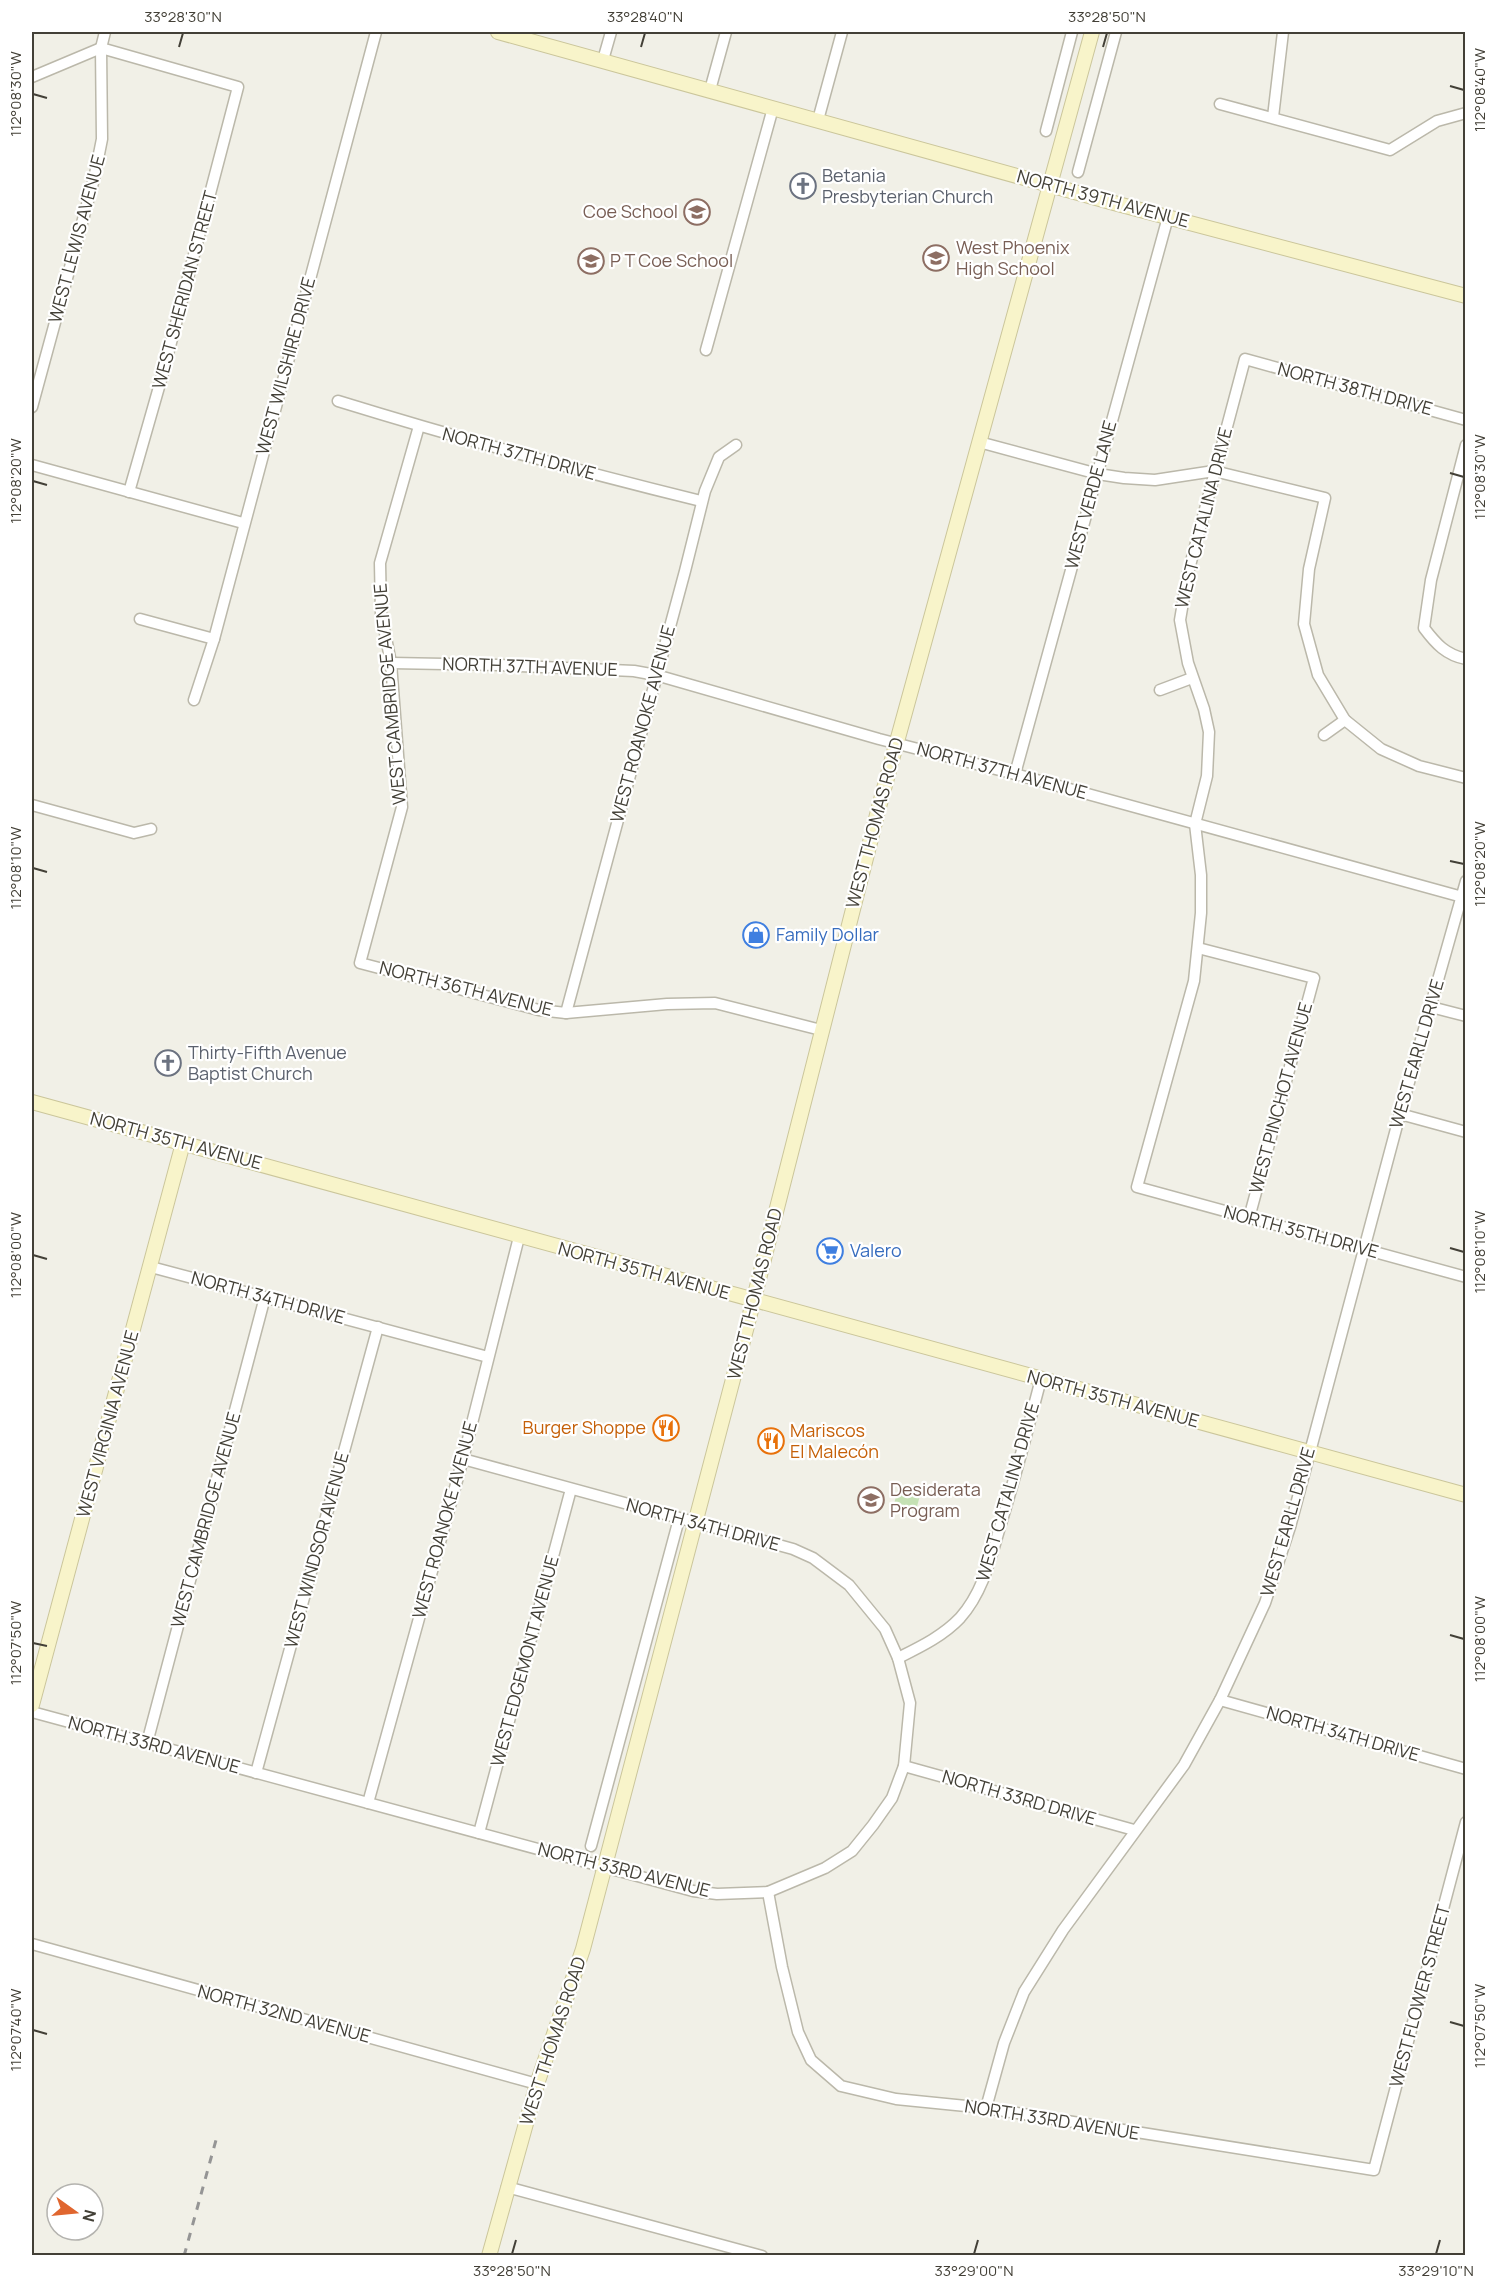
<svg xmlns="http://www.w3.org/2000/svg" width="1497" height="2287" font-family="Manrope,sans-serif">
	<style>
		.green { fill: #c5e1b4 }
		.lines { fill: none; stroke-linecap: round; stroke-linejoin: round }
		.street-casing { stroke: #bbb8aa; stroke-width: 13 }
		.secondary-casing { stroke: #cbc69b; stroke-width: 16 }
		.street { stroke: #fff; stroke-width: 10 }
		.secondary { stroke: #f8f4ca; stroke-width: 14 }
		.rail { stroke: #959595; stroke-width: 3; stroke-dasharray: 8 8; stroke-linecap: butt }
		.ticks { fill: none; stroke: #434037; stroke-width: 2 }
		.labels { text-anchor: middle; stroke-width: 4.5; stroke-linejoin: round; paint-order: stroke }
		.worship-label { font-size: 18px; fill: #5b616d; stroke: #fff; text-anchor: start }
		.street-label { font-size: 18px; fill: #434037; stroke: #fff }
		.education-label { font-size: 18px; fill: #785e54; stroke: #fff; text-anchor: start }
		.shop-label { font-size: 18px; fill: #366cbe; stroke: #fff; text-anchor: start }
		.food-label { font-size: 18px; fill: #c56008; stroke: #fff; text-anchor: end }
		.neatline { fill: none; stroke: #434037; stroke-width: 2 }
		.ticks-label { font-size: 15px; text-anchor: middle; fill: #434037 }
	</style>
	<rect width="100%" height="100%" fill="#f1f0e7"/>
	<path class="green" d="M 899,1485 L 921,1492 L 916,1510 L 894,1504 Z"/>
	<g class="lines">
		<g class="street-casing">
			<g id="street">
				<path d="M 603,60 L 611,32"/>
				<path d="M 32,77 L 101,48 L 238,87 L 163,373 L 129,492"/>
				<path d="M 710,90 L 726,32"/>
				<path d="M 1220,104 L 1390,150 L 1437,121 L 1466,113"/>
				<path d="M 1273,117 L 1283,32"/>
				<path d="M 818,120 L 842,32"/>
				<path d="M 1046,131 L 1072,32"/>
				<path d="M 1078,172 L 1116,32"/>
				<path d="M 706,350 L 773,108"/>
				<path d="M 338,401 C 458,438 579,471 701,501"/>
				<path d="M 32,407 L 94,179 L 102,139 L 101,48 L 105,32"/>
				<path d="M 1466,420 L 1245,359 L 1188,573 L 1180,620 L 1188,663 L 1204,709 L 1209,732 L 1207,776 L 1195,824 L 1201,875 L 1201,913 L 1194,981 L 1137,1187 L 1466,1277"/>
				<path d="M 419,426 L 380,563 L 381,613 L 391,663 L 402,807 L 360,963 L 539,1010 L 566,1013 L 667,1004 L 715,1003 L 821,1030"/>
				<path d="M 979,442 L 1098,474 L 1124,478 L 1155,480 L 1214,471 L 1325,498 L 1309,569 L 1304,624 L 1318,675 L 1345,720 L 1381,749 L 1419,766 L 1466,778"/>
				<path d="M 1466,445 L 1431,580 L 1424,628 C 1436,644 1446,655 1466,659"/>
				<path d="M 32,465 L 243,523"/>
				<path d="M 140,619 L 214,639"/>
				<path d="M 391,663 L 499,665 L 634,671 L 656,675 L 879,739 L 1015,774 L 1466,898"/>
				<path d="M 1160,690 L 1192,678"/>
				<path d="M 194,700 L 214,639 L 376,32"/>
				<path d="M 1324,735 L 1345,720"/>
				<path d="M 1015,774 L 1168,217"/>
				<path d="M 32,805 L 134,833 L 151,829"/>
				<path d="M 1198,948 L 1314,978 L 1249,1218"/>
				<path d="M 1431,1007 L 1466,1016"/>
				<path d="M 566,1013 L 685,571 L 705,491 L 719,457 L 736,445"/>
				<path d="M 1400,1114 L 1466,1132"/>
				<path d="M 151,1267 L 488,1357"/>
				<path d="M 898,1658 C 920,1647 943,1636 960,1618 C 985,1590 992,1552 1003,1517 C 1017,1471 1029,1425 1041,1379"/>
				<path d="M 1220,1700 L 1466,1769"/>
				<path d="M 32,1712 L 693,1891 L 717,1894 L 768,1892 L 825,1868 L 852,1851 L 873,1825 L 892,1798 L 904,1766 L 910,1703 L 898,1658 L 885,1629 L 849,1585 L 813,1558 L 793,1549 L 463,1459"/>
				<path d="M 147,1743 L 265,1297"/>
				<path d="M 904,1766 L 1134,1830"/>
				<path d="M 256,1773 L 378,1327"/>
				<path d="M 368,1803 L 463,1459 L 519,1237"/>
				<path d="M 479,1833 L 571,1489"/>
				<path d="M 591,1846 L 679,1519"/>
				<path d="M 768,1892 L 782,1967 L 798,2032 L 811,2060 L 841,2086 L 896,2099 L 986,2108 L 1374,2170 L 1466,1822"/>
				<path d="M 32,1944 L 537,2084"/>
				<path d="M 986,2108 L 1004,2043 L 1024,1992 L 1063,1930 L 1184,1765 L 1220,1700 L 1265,1603 L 1290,1527 L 1400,1114 L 1466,881"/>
				<path d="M 507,2187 L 762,2256"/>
			</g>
		</g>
		<g class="secondary-casing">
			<g id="secondary">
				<path d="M 498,32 L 1114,203 L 1466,296"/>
				<path d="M 32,1102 L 1466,1495"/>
				<path d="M 32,1705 L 183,1143"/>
				<path d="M 489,2256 L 537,2084 L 583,1949 L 747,1326 L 879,807 L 1092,32"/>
			</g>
		</g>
		<use href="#street" class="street"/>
		<use href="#secondary" class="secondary"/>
		<path class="rail" d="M 184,2256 L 216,2140"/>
	</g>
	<path class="ticks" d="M 179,47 L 183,33M 641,47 L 645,33M 1103,47 L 1107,33M 1450,86 L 1464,90M 33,94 L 47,98M 1450,473 L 1464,477M 33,481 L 47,485M 1450,861 L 1464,864M 33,868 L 47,872M 1450,1248 L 1464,1252M 33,1255 L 47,1259M 1450,1635 L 1464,1639M 33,1643 L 47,1646M 1450,2022 L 1464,2026M 33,2030 L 47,2034M 512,2254 L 516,2240M 974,2254 L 978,2240M 1436,2254 L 1440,2240"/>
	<defs>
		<g id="church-ring" transform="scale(1.35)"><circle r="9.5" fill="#fff" stroke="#6b7280" stroke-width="1.5"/><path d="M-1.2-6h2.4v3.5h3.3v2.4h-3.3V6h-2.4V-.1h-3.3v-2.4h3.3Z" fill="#6b7280"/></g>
		<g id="school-ring" transform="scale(1.35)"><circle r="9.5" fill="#fff" stroke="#8d6e63" stroke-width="1.5"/><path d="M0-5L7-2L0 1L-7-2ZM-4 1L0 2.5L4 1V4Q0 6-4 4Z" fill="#8d6e63"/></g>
		<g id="shop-ring" transform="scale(1.35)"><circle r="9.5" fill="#fff" stroke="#3f7fe0" stroke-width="1.5"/><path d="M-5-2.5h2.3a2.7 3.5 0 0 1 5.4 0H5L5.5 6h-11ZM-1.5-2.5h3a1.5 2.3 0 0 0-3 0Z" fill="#3f7fe0"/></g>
		<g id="supermarket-ring" transform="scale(1.35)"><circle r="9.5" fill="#fff" stroke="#3f7fe0" stroke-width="1.5"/><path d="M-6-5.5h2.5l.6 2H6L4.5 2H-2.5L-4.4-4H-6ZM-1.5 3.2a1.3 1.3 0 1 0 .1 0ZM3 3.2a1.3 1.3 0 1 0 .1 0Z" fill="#3f7fe0"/></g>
		<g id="restaurant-ring" transform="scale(1.35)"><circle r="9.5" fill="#fff" stroke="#e8710a" stroke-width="1.5"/><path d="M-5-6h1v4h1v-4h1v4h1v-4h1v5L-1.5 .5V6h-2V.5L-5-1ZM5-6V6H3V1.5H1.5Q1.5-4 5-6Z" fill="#e8710a"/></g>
	</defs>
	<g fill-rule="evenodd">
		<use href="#church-ring" x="803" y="186"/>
		<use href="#school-ring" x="697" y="212"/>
		<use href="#school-ring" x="936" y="258"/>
		<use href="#school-ring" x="591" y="261"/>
		<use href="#shop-ring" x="756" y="935"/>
		<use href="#church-ring" x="168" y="1063"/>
		<use href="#supermarket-ring" x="830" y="1251"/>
		<use href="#restaurant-ring" x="666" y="1428"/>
		<use href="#restaurant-ring" x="771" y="1441"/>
		<use href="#school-ring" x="871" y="1500"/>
	</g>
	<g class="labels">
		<g class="worship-label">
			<text x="822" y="182">Betania<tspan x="822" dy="21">Presbyterian Church</tspan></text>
			<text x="188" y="1059">Thirty-Fifth Avenue<tspan x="188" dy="21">Baptist Church</tspan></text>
		</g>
		<g class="street-label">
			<text transform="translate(1103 199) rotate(15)" y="6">NORTH 39TH AVENUE</text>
			<text transform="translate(77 239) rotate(-75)" y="6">WEST LEWIS AVENUE</text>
			<text transform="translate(185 290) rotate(-75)" y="6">WEST SHERIDAN STREET</text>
			<text transform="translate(286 366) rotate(-75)" y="6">WEST WILSHIRE DRIVE</text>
			<text transform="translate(1355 389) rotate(15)" y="6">NORTH 38TH DRIVE</text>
			<text transform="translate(519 454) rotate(15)" y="6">NORTH 37TH DRIVE</text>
			<text transform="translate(1091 495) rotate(-75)" y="6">WEST VERDE LANE</text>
			<text transform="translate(1204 518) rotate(-76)" y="6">WEST CATALINA DRIVE</text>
			<text transform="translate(530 667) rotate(2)" y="6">NORTH 37TH AVENUE</text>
			<text transform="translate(390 694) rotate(-95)" y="6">WEST CAMBRIDGE AVENUE</text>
			<text transform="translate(643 724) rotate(-75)" y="6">WEST ROANOKE AVENUE</text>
			<text transform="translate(1002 771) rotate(15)" y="6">NORTH 37TH AVENUE</text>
			<text transform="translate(875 823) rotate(-75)" y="6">WEST THOMAS ROAD</text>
			<text transform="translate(466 989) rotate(14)" y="6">NORTH 36TH AVENUE</text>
			<text transform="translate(1417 1054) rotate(-74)" y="6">WEST EARLL DRIVE</text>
			<text transform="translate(1281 1098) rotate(-75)" y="6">WEST PINCHOT AVENUE</text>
			<text transform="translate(176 1141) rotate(15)" y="6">NORTH 35TH AVENUE</text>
			<text transform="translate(1301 1232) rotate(15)" y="6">NORTH 35TH DRIVE</text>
			<text transform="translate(644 1271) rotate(15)" y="6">NORTH 35TH AVENUE</text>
			<text transform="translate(755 1294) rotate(-76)" y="6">WEST THOMAS ROAD</text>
			<text transform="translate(268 1298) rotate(15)" y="6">NORTH 34TH DRIVE</text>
			<text transform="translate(1113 1399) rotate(15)" y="6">NORTH 35TH AVENUE</text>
			<text transform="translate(108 1424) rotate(-75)" y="6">WEST VIRGINIA AVENUE</text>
			<text transform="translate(1008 1492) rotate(-74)" y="6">WEST CATALINA DRIVE</text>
			<text transform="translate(206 1520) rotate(-75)" y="6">WEST CAMBRIDGE AVENUE</text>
			<text transform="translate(445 1520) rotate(-75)" y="6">WEST ROANOKE AVENUE</text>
			<text transform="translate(1288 1522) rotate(-74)" y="6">WEST EARLL DRIVE</text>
			<text transform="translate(703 1525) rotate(15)" y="6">NORTH 34TH DRIVE</text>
			<text transform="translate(317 1550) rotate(-75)" y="6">WEST WINDSOR AVENUE</text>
			<text transform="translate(525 1661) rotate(-75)" y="6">WEST EDGEMONT AVENUE</text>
			<text transform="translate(1343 1734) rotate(16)" y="6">NORTH 34TH DRIVE</text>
			<text transform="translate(154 1745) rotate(15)" y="6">NORTH 33RD AVENUE</text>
			<text transform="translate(1019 1798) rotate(16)" y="6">NORTH 33RD DRIVE</text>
			<text transform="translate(624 1870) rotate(14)" y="6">NORTH 33RD AVENUE</text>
			<text transform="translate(1420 1996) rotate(-75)" y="6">WEST FLOWER STREET</text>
			<text transform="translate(284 2014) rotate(15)" y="6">NORTH 32ND AVENUE</text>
			<text transform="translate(553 2041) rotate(-72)" y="6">WEST THOMAS ROAD</text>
			<text transform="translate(1052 2120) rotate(9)" y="6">NORTH 33RD AVENUE</text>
		</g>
		<g class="education-label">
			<text x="678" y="218" text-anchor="end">Coe School</text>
			<text x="956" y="254">West Phoenix<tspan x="956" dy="21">High School</tspan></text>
			<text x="610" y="267">P T Coe School</text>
			<text x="890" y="1496">Desiderata<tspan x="890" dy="21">Program</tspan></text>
		</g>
		<g class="shop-label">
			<text x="776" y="941">Family Dollar</text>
			<text x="850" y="1257">Valero</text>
		</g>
		<g class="food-label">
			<text x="646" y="1434">Burger Shoppe</text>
			<text x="790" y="1437" text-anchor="start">Mariscos<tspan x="790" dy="21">El Malecón</tspan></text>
		</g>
	</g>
	<rect width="1497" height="2287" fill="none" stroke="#ffffff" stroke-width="66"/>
	<g transform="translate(75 2212) rotate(105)"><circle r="28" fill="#ffffff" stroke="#b4b3af" stroke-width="1.5"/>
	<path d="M0-4.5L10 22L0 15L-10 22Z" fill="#e0662f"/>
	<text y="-9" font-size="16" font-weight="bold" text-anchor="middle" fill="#434037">N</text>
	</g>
	<rect x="33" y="33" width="1431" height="2221" class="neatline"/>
	<g class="ticks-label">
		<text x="183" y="22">33°28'30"N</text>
		<text x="645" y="22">33°28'40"N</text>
		<text x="1107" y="22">33°28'50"N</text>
		<text transform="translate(1480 90) rotate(-90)" y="5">112°08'40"W</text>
		<text transform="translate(16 94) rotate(-90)" y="5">112°08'30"W</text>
		<text transform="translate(1480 477) rotate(-90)" y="5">112°08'30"W</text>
		<text transform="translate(16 481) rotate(-90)" y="5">112°08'20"W</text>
		<text transform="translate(1480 864) rotate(-90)" y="5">112°08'20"W</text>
		<text transform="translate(16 868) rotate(-90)" y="5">112°08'10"W</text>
		<text transform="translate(1480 1252) rotate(-90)" y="5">112°08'10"W</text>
		<text transform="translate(16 1255) rotate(-90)" y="5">112°08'00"W</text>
		<text transform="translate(1480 1639) rotate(-90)" y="5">112°08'00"W</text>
		<text transform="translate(16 1643) rotate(-90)" y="5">112°07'50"W</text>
		<text transform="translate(1480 2026) rotate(-90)" y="5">112°07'50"W</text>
		<text transform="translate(16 2030) rotate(-90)" y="5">112°07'40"W</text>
		<text x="512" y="2276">33°28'50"N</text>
		<text x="974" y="2276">33°29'00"N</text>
		<text x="1436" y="2276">33°29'10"N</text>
	</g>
</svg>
